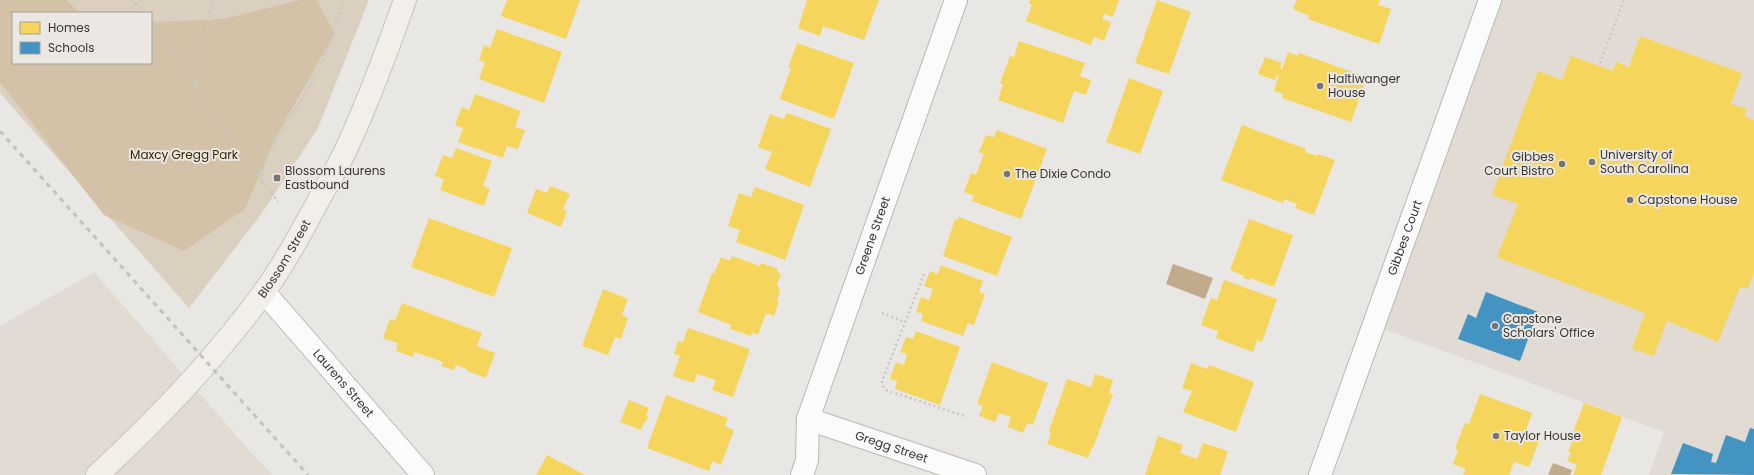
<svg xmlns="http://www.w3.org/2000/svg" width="1754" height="475" font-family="Poppins,sans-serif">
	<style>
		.built { fill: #e1dbd3 }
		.green { fill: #dbcfbf; fill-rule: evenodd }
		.forest { fill: #d4c2a8 }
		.water { fill: #c0ab8b }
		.homes { fill: #f6d55c }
		.schools { fill: #4393c3 }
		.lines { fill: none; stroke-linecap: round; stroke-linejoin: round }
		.minor-casing { stroke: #bab8b6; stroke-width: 24 }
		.major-casing { stroke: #c4c3c2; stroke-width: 24 }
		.path { stroke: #c7c7c6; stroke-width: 2.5; stroke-dasharray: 2 3; stroke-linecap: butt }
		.minor { stroke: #fcfbfb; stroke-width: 22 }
		.major { stroke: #f2efe8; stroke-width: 22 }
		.rail { stroke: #c3c2c2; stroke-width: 3; stroke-dasharray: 5 5; stroke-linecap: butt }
		.poi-dot { fill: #767572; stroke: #ebe7e2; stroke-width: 1.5 }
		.labels { text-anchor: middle; stroke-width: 4; stroke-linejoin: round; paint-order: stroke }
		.poi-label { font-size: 12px; fill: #383735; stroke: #ebe7e2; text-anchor: start }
		.park-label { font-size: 12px; fill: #3c2700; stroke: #ebe7e2 }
		.street-label { font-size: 12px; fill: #383735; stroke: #ebe7e2 }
	</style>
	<rect width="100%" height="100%" fill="#e9e7e4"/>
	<g class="built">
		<path d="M 1491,0 L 1754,0 L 1754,475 L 1649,475 L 1664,432 L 1370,324 Z"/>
		<path d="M 94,272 L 256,458 L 273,475 L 0,475 L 0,326 Z"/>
	</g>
	<path class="green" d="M 0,0 L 369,0 L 318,128 L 262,213 L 189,308 L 0,93 ZM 13,13 L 151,13 L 151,63 L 13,63 Z"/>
	<path class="forest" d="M 0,0 L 66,0 L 80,13 L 13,13 L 13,63 L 151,63 L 151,22 L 223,19 L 299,0 L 316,0 L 335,33 L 276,137 L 245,209 L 184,251 L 104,215 L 0,82 Z"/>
	<g class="water">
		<path d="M 1173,264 L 1213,278 L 1205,299 L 1166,284 Z"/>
		<path d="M 1553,463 L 1572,470 L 1570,475 L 1548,475 Z"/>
	</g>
	<g class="homes">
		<path d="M 507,0 L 580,0 L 566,39 L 501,16 Z"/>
		<path d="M 807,0 L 879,0 L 864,40 L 823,26 L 820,36 L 798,28 Z"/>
		<path d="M 1030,0 L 1119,0 L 1113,17 L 1104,14 L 1102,19 L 1111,22 L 1104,41 L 1094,37 L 1091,45 L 1026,21 L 1032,5 L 1029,4 Z"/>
		<path d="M 1157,0 L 1191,12 L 1169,74 L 1135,63 Z"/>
		<path d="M 1297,0 L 1380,0 L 1378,5 L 1391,9 L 1379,44 L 1308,19 L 1309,16 L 1293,9 Z"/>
		<path d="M 497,29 L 562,52 L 544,103 L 479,79 L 485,62 L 479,60 L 484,45 L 490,48 Z"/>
		<path d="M 1640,36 L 1742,73 L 1731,104 L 1747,109 L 1745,117 L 1754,120 L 1754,272 L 1748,289 L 1740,287 L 1718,342 L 1667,321 L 1654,356 L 1632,349 L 1645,313 L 1497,257 L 1518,204 L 1492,195 L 1538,71 L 1562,80 L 1571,56 L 1613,71 L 1616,62 L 1629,67 Z"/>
		<path d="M 1019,41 L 1085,63 L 1080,76 L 1091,80 L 1086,95 L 1074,91 L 1063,123 L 998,100 L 1003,84 L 1000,83 L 1010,56 L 1014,57 Z"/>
		<path d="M 797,43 L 854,63 L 834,119 L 780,99 L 791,68 L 788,68 Z"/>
		<path d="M 1288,52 L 1298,56 L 1299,53 L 1367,77 L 1351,122 L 1282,98 L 1283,94 L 1274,91 L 1279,75 L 1277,75 L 1275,80 L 1258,74 L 1265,57 L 1282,63 L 1280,68 L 1282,69 Z"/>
		<path d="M 1129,78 L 1163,91 L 1140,154 L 1106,142 Z"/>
		<path d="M 475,94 L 521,111 L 515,127 L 525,130 L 518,149 L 507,146 L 503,158 L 458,142 L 463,128 L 455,125 L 462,107 L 469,110 Z"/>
		<path d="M 787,113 L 831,129 L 810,187 L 765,169 L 772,152 L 758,147 L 770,114 L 784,119 Z"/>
		<path d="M 1242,125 L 1306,149 L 1305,152 L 1317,156 L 1318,154 L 1335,160 L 1314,215 L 1295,208 L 1297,204 L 1284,199 L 1283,203 L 1221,180 Z"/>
		<path d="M 997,130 L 1047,149 L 1021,219 L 972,201 L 974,196 L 964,192 L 971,173 L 976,175 L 984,154 L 979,152 L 986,135 L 994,137 Z"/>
		<path d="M 456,148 L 492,161 L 483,186 L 490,189 L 484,206 L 440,190 L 444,179 L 435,176 L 443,155 L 452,158 Z"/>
		<path d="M 550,186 L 570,194 L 563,209 L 567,211 L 561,227 L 527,213 L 536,189 L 547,193 Z"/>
		<path d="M 755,187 L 804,205 L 785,260 L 736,242 L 740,230 L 728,226 L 739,193 L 751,197 Z"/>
		<path d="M 959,217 L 1012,237 L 997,276 L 943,256 L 955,219 L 958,220 Z"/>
		<path d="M 429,218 L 512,248 L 494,297 L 411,267 Z"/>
		<path d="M 1249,219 L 1293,235 L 1274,287 L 1250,278 L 1250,280 L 1243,278 L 1244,276 L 1230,270 Z"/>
		<path d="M 732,256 L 760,266 L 761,263 L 778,269 L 777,272 L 781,274 L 777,284 L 780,291 L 777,300 L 779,301 L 774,316 L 766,313 L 758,335 L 752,332 L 751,336 L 730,329 L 731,325 L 698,312 L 712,273 L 714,274 L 721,257 L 730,261 Z"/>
		<path d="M 941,265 L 983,281 L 979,292 L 985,294 L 974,325 L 968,323 L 963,336 L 921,321 L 923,314 L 916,312 L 921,297 L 929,300 L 933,289 L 924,286 L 930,271 L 938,274 Z"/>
		<path d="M 1224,280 L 1277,299 L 1262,342 L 1257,340 L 1253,352 L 1216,338 L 1218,331 L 1201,325 L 1211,298 L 1217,300 Z"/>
		<path d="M 603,289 L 628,299 L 622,315 L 628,318 L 621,339 L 615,337 L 608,355 L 582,346 Z"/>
		<path d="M 402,303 L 482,333 L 477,346 L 495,353 L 486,378 L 467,371 L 467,369 L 456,365 L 454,370 L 441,366 L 443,362 L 415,352 L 413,357 L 396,351 L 398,343 L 383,338 L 390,319 L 395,321 Z"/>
		<path d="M 688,328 L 750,349 L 733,397 L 712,390 L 716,380 L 697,374 L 694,383 L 673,376 L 680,356 L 674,354 L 678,341 L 683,342 Z"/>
		<path d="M 916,331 L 960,347 L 940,405 L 895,389 L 897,381 L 890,379 L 896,362 L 904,365 L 907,354 L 900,352 L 906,337 L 913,339 Z"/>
		<path d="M 992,362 L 1048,383 L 1033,425 L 1027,423 L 1023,433 L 1008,427 L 1011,417 L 999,413 L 995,422 L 979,416 L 983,406 L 977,404 Z"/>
		<path d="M 1191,363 L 1207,369 L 1209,365 L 1254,382 L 1236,432 L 1183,412 L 1192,391 L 1182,388 Z"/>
		<path d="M 1095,374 L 1113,380 L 1109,393 L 1113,394 L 1093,448 L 1092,448 L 1088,458 L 1047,444 L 1051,433 L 1049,431 L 1067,379 L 1091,387 Z"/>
		<path d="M 1480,394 L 1532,413 L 1525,433 L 1540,439 L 1529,467 L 1514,462 L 1509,475 L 1463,475 L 1466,469 L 1453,464 L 1458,450 L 1455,448 L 1465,423 L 1469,424 Z"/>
		<path d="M 666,395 L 728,418 L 725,426 L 734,430 L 721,465 L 712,461 L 709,471 L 647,448 Z"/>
		<path d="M 629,400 L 649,408 L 646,416 L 648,416 L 646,422 L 644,422 L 641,430 L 620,422 Z"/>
		<path d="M 1584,403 L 1622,417 L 1601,475 L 1573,475 L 1577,465 L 1567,461 L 1571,453 L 1568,452 L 1573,439 L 1571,438 Z"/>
		<path d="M 1158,436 L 1183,445 L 1180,453 L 1197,459 L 1203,443 L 1228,451 L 1220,475 L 1145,475 Z"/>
		<path d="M 547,455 L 585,475 L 536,475 Z"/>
	</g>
	<g class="schools">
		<path d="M 1486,292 L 1538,312 L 1520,361 L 1458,339 L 1468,314 L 1476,318 Z"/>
		<path d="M 1750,428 L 1754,429 L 1754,475 L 1671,474 L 1683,443 L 1713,454 L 1711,462 L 1716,463 L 1726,435 L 1745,442 Z"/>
	</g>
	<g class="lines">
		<g class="minor-casing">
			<g id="minor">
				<path id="s1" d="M 264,292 L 423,475"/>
				<path id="s2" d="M 808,419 L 975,475"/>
				<path id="s3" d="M 802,475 L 807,460 L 808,419 L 956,0"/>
				<path id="s4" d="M 1320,475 L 1490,0"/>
			</g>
		</g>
		<g class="major-casing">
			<g id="major">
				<path id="s5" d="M 97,475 C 158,419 215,359 264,292 C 284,265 300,234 316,205 C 327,184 340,164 349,143 C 370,97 388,48 405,0"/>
			</g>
		</g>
		<g class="path">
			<path d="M 132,0 L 144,13"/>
			<path d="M 151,22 L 179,54 L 204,103 L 278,202"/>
			<path d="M 1600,63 L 1624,0"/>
			<path d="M 196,86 L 205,45 L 212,0"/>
			<path d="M 261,180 C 263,172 264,163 267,156 C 279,131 297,109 310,85 C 325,58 335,30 344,0"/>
			<path d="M 924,274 L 882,381 L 883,386 L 886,390 L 964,416"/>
			<path d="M 882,313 L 905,322"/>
		</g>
		<use href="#minor" class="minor"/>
		<use href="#major" class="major"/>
		<path class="rail" d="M 0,131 L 308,475"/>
	</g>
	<g class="poi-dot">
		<circle cx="1320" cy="86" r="4"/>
		<circle cx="1592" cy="162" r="4"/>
		<circle cx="1562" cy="164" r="4"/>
		<circle cx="1007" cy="174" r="4"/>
		<rect x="273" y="174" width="8" height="8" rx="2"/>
		<circle cx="1630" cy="200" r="4"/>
		<circle cx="1495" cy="326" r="4"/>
		<circle cx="1496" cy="436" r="4"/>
	</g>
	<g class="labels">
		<g class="poi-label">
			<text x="1328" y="83">Haltiwanger<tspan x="1328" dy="14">House</tspan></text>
			<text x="1600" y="159">University of<tspan x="1600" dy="14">South Carolina</tspan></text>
			<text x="1554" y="161" text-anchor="end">Gibbes<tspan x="1554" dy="14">Court Bistro</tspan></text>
			<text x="285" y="175">Blossom Laurens<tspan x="285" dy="14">Eastbound</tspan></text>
			<text x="1015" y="178">The Dixie Condo</text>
			<text x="1638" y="204">Capstone House</text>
			<text x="1503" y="323">Capstone<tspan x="1503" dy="14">Scholars' Office</tspan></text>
			<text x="1504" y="440">Taylor House</text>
		</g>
		<g class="park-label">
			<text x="184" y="159">Maxcy Gregg Park</text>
		</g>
		<g class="street-label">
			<text dy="4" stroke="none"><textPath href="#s3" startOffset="251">Greene Street</textPath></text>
			<text dy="4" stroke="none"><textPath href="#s4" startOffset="252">Gibbes Court</textPath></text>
			<text dy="4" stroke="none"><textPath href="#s5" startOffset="287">Blossom Street</textPath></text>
			<text dy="4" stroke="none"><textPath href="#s1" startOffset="121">Laurens Street</textPath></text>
			<text dy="4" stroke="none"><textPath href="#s2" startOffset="88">Gregg Street</textPath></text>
		</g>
	</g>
	<rect x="12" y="12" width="140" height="52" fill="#ebe7e2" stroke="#a3a19d"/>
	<rect x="20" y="22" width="20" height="12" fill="#f6d55c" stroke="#a3a19d"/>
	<text x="48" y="32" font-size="12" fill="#383735">Homes</text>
	<rect x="20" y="42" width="20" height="12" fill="#4393c3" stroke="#a3a19d"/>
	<text x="48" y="52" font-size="12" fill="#383735">Schools</text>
</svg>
